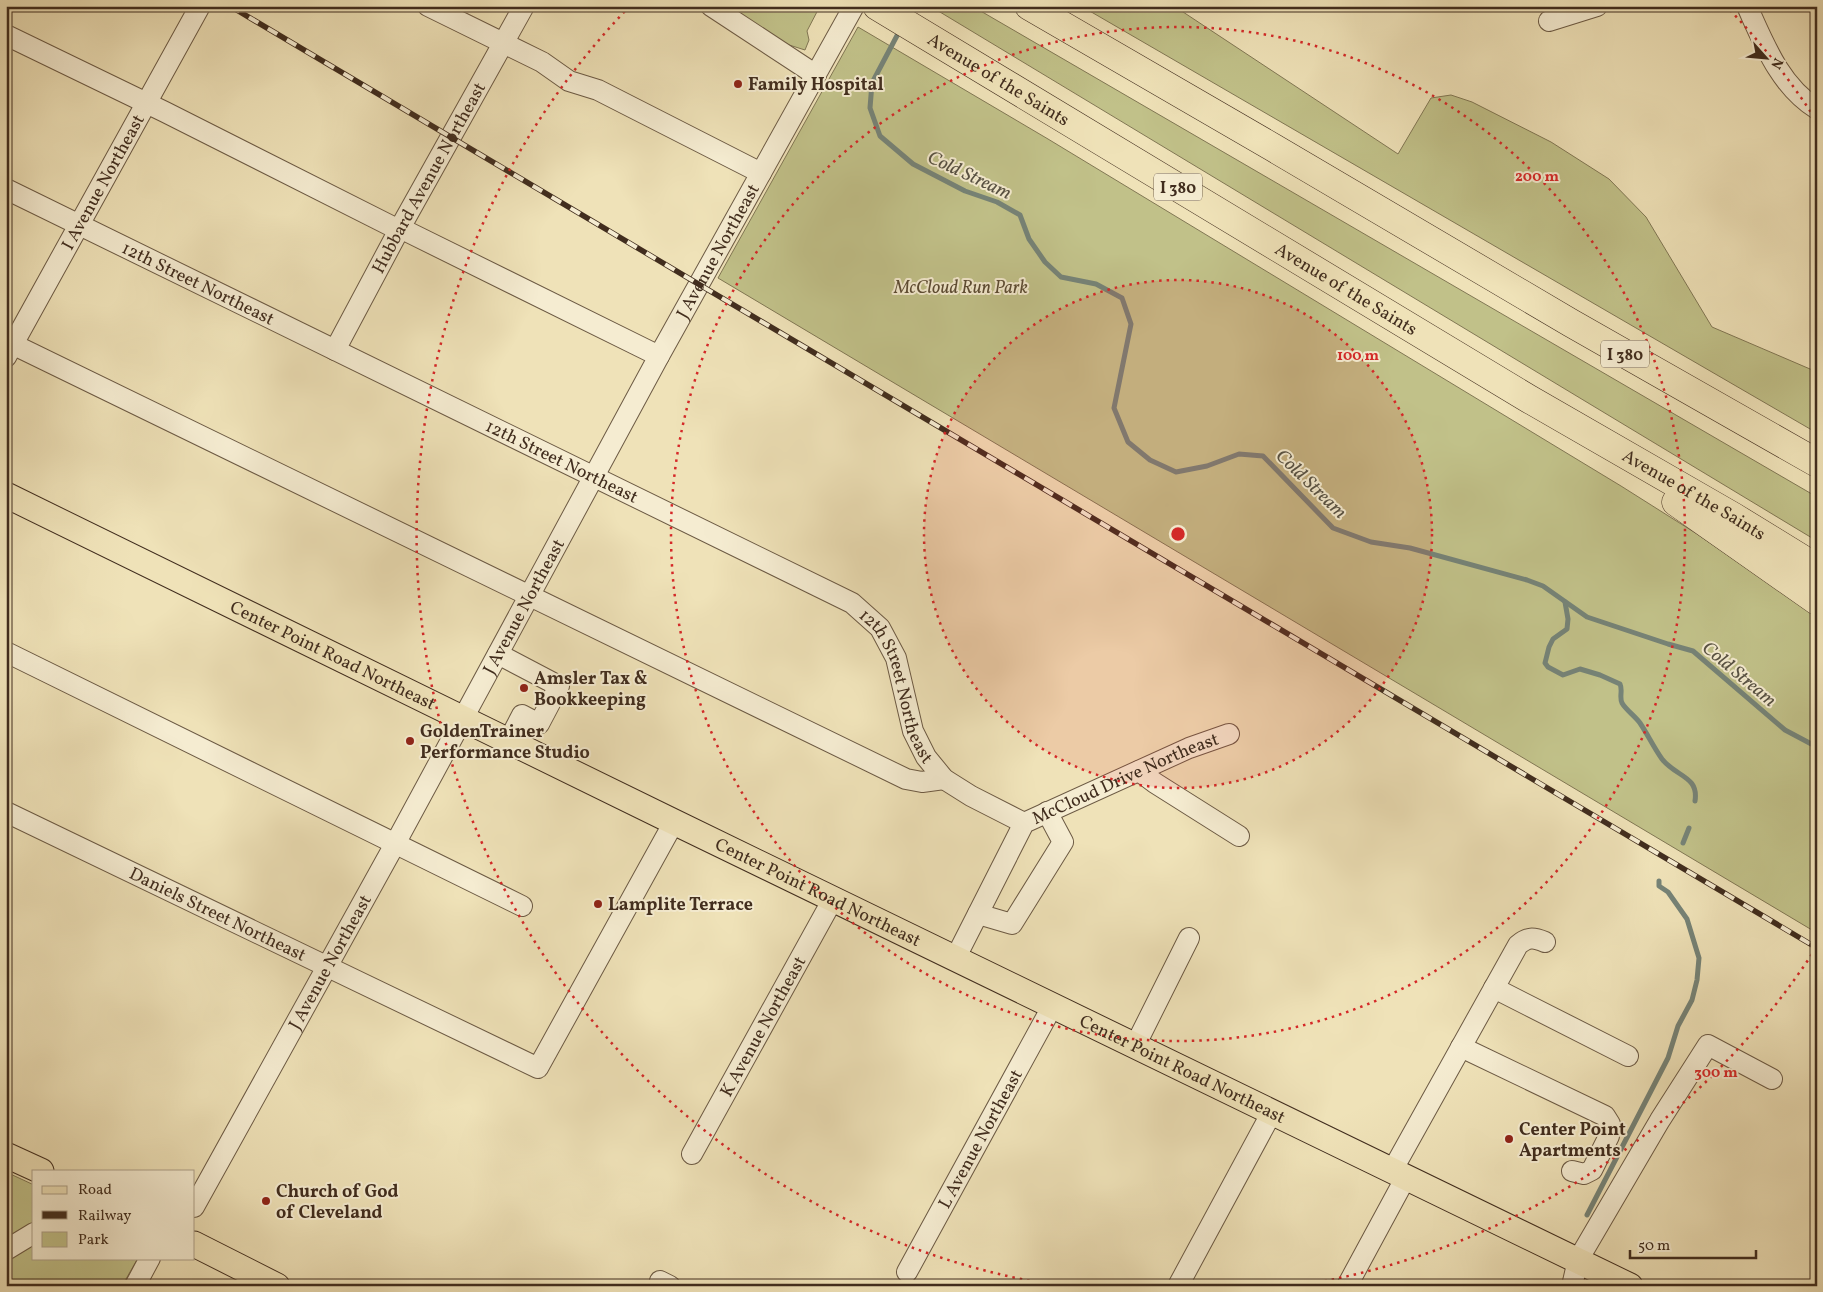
<svg xmlns="http://www.w3.org/2000/svg" width="1823" height="1292" font-family="Vollkorn,serif">
	<style>
		.green { fill: #c1c189; stroke: #817754 }
		.lines { fill: none; stroke-linecap: round; stroke-linejoin: round }
		.stream { stroke: #768377; stroke-width: 5 }
		.minor-casing { stroke: #6c5a44; stroke-width: 22 }
		.major-casing { stroke: #412d1e; stroke-width: 27 }
		.highway-casing { stroke: #412d1e; stroke-width: 29 }
		.minor { stroke: #f5ecd1; stroke-width: 20 }
		.major { stroke: #efe2b8; stroke-width: 25 }
		.highway { stroke: #efe2b8; stroke-width: 28 }
		.rail-casing { stroke: #412d1e; stroke-width: 5.5 }
		.rail { stroke: #f5ecd1; stroke-width: 4; stroke-dasharray: 11; stroke-linecap: butt }
		.ring { fill: none; stroke: #d62828; stroke-width: 2.5; stroke-dasharray: 2.5 5 }
		.poi-dot { fill: #8f2418; stroke: #f5ecd1; stroke-width: 2 }
		.labels { text-anchor: middle; stroke-width: 4; stroke-linejoin: round; paint-order: stroke }
		.shield { fill: #f5ecd1; stroke: #776654; stroke-width: 1 }
		.shield-label { font-size: 16px; font-weight: bold; fill: #412d1e }
		.street-label { font-size: 18px; fill: #412d1e; stroke: #f5ecd1 }
		.poi-label { font-size: 18px; font-weight: bold; fill: #412d1e; stroke: #f5ecd1; text-anchor: start }
		.park-label { font-size: 18px; font-style: italic; fill: #5b4b33; stroke: #f5ecd1 }
		.water-label { font-size: 19px; font-style: italic; fill: #575143; stroke: #f5ecd1 }
		.centre { fill: #d62828; stroke: #f5ecd1; stroke-width: 2.5 }
		.ring-label { font-size: 15px; text-anchor: middle; font-weight: bold; fill: #d62828; stroke: #f5ecd1; stroke-width: 4; stroke-linejoin: round; paint-order: stroke }
	</style>
	<rect width="100%" height="100%" fill="#efe2b8"/>
	<filter id="stains"><feTurbulence type="fractalNoise" baseFrequency=".004" numOctaves="4"/><feColorMatrix values="0 0 0 0 .2 0 0 0 0 .09 0 0 0 0 .02 0 0 0 .5 -.17"/></filter>
	<radialGradient id="worn" r=".72"><stop offset=".6" stop-color="#630" stop-opacity="0"/><stop offset="1" stop-color="#630" stop-opacity=".3"/></radialGradient>
	<g class="green">
		<path d="M 729,6 L 820,6 L 807,31 L 809,40 L 805,50 L 786,44 Z"/>
		<path d="M 930,6 L 972,6 L 1817,497 L 1817,541 Z"/>
		<path d="M 1081,6 L 1174,6 L 1398,154 L 1431,98 L 1451,95 L 1472,102 L 1551,142 L 1609,179 L 1646,217 L 1712,327 L 1817,372 L 1817,433 Z"/>
		<path d="M 858,27 L 1048,139 L 1621,486 L 1697,534 L 1817,617 L 1817,933 L 718,278 Z"/>
		<path d="M 6,1172 L 34,1185 L 34,1258 L 138,1258 L 122,1286 L 6,1286 Z"/>
	</g>
	<g class="lines">
		<g class="stream">
			<path d="M 908,16 L 914,6"/>
			<path d="M 900,30 L 872,83 L 870,108 L 880,136 L 913,164 L 965,191 L 997,202 L 1020,215 L 1029,239 L 1045,262 L 1061,277 L 1096,284 L 1122,298 L 1131,324 L 1114,408 L 1128,442 L 1150,460 L 1176,472 L 1207,466 L 1239,454 L 1263,456 L 1333,528 L 1371,542 L 1410,548 L 1527,580 L 1543,586 L 1587,617 L 1668,644 L 1693,651 L 1785,730 L 1817,747"/>
			<path d="M 1565,602 L 1568,619 L 1567,629 L 1553,639 L 1549,647 L 1545,663 L 1548,667 L 1563,675 L 1580,669 L 1600,675 L 1620,684 C 1623,690 1619,697 1622,703 C 1626,710 1635,716 1640,723 C 1648,735 1654,748 1662,759 C 1676,777 1699,776 1695,801"/>
			<path d="M 1683,843 L 1689,828"/>
			<path d="M 1587,1215 L 1668,1058 L 1678,1026 L 1692,1000 L 1697,980 L 1699,958 L 1687,919 L 1668,892 L 1659,886 L 1659,881"/>
		</g>
		<g class="minor-casing">
			<g id="minor">
				<path d="M 428,6 L 542,62 L 569,81 L 598,90 L 761,173"/>
				<path d="M 711,6 L 816,75"/>
				<path d="M 1747,6 C 1764,44 1780,86 1817,109"/>
				<path d="M 1549,21 L 1597,6"/>
				<path d="M 6,35 L 165,112 L 399,230"/>
				<path id="s1" d="M 6,189 L 852,603 L 880,628 L 896,658 L 913,731 L 926,757 L 944,779 L 971,796 L 1024,823"/>
				<path d="M 400,228 L 659,356"/>
				<path d="M 6,341 L 906,779 L 922,782 L 944,779"/>
				<path id="s2" d="M 335,350 L 400,228 L 524,6"/>
				<path id="s3" d="M 6,357 L 200,6"/>
				<path d="M 6,652 L 522,906"/>
				<path d="M 498,654 L 559,686 L 539,724 L 522,715 L 509,740"/>
				<path d="M 1139,771 L 1155,783 L 1239,836"/>
				<path id="s4" d="M 6,812 L 538,1068 L 674,822"/>
				<path d="M 978,914 L 1012,924 L 1063,842 L 1047,812"/>
				<path id="s5" d="M 956,957 L 1024,823 L 1189,748 L 1229,734"/>
				<path d="M 1494,988 L 1628,1056"/>
				<path d="M 1135,1046 L 1189,938"/>
				<path d="M 1461,1047 L 1605,1116 L 1610,1124 L 1609,1136 L 1592,1170 L 1584,1174 L 1572,1171"/>
				<path id="s6" d="M 692,1154 L 833,899"/>
				<path d="M 1392,1171 L 1518,945 C 1528,937 1533,937 1545,942"/>
				<path id="s7" d="M 194,1207 L 395,844 L 659,356 L 854,6"/>
				<path d="M 6,1250 L 34,1233"/>
				<path id="s8" d="M 907,1272 L 1053,1005"/>
				<path d="M 660,1281 L 670,1286"/>
				<path d="M 135,1286 L 150,1258"/>
				<path d="M 1178,1286 L 1272,1112"/>
				<path d="M 1347,1286 L 1406,1177"/>
				<path d="M 1572,1286 L 1578,1260 L 1660,1120 L 1708,1045 L 1772,1079"/>
			</g>
		</g>
		<g class="major-casing">
			<g id="major">
				<path id="s9" d="M 6,495 L 674,822 L 1630,1286"/>
				<path d="M 6,1155 L 41,1171"/>
				<path d="M 194,1244 L 277,1286"/>
			</g>
		</g>
		<g class="highway-casing">
			<g id="highway">
				<path id="s10" d="M 877,6 L 1529,399 L 1734,517 L 1817,568"/>
				<path d="M 1029,6 L 1274,148 L 1571,323 L 1817,463"/>
				<path d="M 1676,502 L 1817,601"/>
			</g>
		</g>
		<use href="#minor" class="minor"/>
		<use href="#major" class="major"/>
		<use href="#highway" class="highway"/>
		<g class="rail-casing">
			<path id="rail" d="M 230,6 L 1817,948"/>
		</g>
		<use href="#rail" class="rail"/>
	</g>
	<circle cx="1178" cy="534" r="254" fill="#d62828" fill-opacity=".12"/>
	<g class="ring">
		<circle cx="1178" cy="534" r="254"/>
		<circle cx="1178" cy="534" r="507"/>
		<path d="M1816 948A761 761 0 0 1 1297 1286M1059 1286A761 761 0 0 1 626 10M1730 10A761 761 0 0 1 1816 120"/>
	</g>
	<g class="poi-dot">
		<circle cx="738" cy="84" r="5"/>
		<circle cx="524" cy="688" r="5"/>
		<circle cx="410" cy="741" r="5"/>
		<circle cx="598" cy="904" r="5"/>
		<circle cx="1509" cy="1139" r="5"/>
		<circle cx="266" cy="1201" r="5"/>
	</g>
	<g class="labels">
		<g class="shield">
			<rect x="1154" y="173.5" width="48" height="27" rx="4"/>
			<rect x="1601" y="340.5" width="48" height="27" rx="4"/>
		</g>
		<g class="shield-label">
			<text x="1178" y="193">I 380</text>
			<text x="1625" y="360">I 380</text>
		</g>
		<g class="street-label">
			<text dy="6" stroke="none"><textPath href="#s10" startOffset="142">Avenue of the Saints</textPath></text>
			<text dy="6" stroke="none"><textPath href="#s2" startOffset="196">Hubbard Avenue Northeast</textPath></text>
			<text dy="6" stroke="none"><textPath href="#s3" startOffset="200">I Avenue Northeast</textPath></text>
			<text dy="6" stroke="none"><textPath href="#s7" startOffset="1090">J Avenue Northeast</textPath></text>
			<text dy="6" stroke="none"><textPath href="#s1" startOffset="214">12th Street Northeast</textPath></text>
			<text dy="6" stroke="none"><textPath href="#s10" startOffset="548">Avenue of the Saints</textPath></text>
			<text dy="6" stroke="none"><textPath href="#s1" startOffset="619">12th Street Northeast</textPath></text>
			<text dy="6" stroke="none"><textPath href="#s10" startOffset="952">Avenue of the Saints</textPath></text>
			<text dy="6" stroke="none"><textPath href="#s7" startOffset="685">J Avenue Northeast</textPath></text>
			<text dy="6" stroke="none"><textPath href="#s9" startOffset="364">Center Point Road Northeast</textPath></text>
			<text dy="6" stroke="none"><textPath href="#s1" startOffset="1039">12th Street Northeast</textPath></text>
			<text dy="6" stroke="none"><textPath href="#s5" startOffset="261">McCloud Drive Northeast</textPath></text>
			<text dy="6" stroke="none"><textPath href="#s9" startOffset="904">Center Point Road Northeast</textPath></text>
			<text dy="6" stroke="none"><textPath href="#s4" startOffset="235">Daniels Street Northeast</textPath></text>
			<text dy="6" stroke="none"><textPath href="#s7" startOffset="280">J Avenue Northeast</textPath></text>
			<text dy="6" stroke="none"><textPath href="#s6" startOffset="146">K Avenue Northeast</textPath></text>
			<text dy="6" stroke="none"><textPath href="#s9" startOffset="1309">Center Point Road Northeast</textPath></text>
			<text dy="6" stroke="none"><textPath href="#s8" startOffset="152">L Avenue Northeast</textPath></text>
		</g>
		<g class="poi-label">
			<text x="748" y="90">Family Hospital</text>
			<text x="534" y="684">Amsler Tax &amp;<tspan x="534" dy="21">Bookkeeping</tspan></text>
			<text x="420" y="737">GoldenTrainer<tspan x="420" dy="21">Performance Studio</tspan></text>
			<text x="608" y="910">Lamplite Terrace</text>
			<text x="1519" y="1135">Center Point<tspan x="1519" dy="21">Apartments</tspan></text>
			<text x="276" y="1197">Church of God<tspan x="276" dy="21">of Cleveland</tspan></text>
		</g>
		<g class="park-label">
			<text x="961" y="293">McCloud Run Park</text>
		</g>
		<g class="water-label">
			<text transform="translate(970 174) rotate(25)" y="7">Cold Stream</text>
			<text transform="translate(1312 483) rotate(44)" y="7">Cold Stream</text>
			<text transform="translate(1740 673) rotate(40)" y="7">Cold Stream</text>
		</g>
	</g>
	<circle cx="1178" cy="534" r="8" class="centre"/>
	<g class="ring-label">
		<text x="1537" y="181">200 m</text>
		<text x="1358" y="360">100 m</text>
		<text x="1716" y="1077">300 m</text>
	</g>
	<rect width="1823" height="1292" fill="none" stroke="#efe2b8" stroke-width="25"/>
	<rect x="8" y="8" width="1808" height="1277" fill="none" stroke="#412d1e" stroke-width="2.5"/>
	<rect x="12" y="12" width="1798" height="1267" fill="none" stroke="#412d1e"/>
	<rect x="32" y="1170" width="162" height="90" fill="#f5ecd1" stroke="#ada089"/>
	<rect x="42" y="1186" width="25" height="8" fill="#efe2b8" stroke="#ada089"/>
	<text x="78" y="1194" font-size="15" fill="#412d1e">Road</text>
	<rect x="42" y="1211" width="25" height="8" fill="#412d1e" stroke="#ada089"/>
	<text x="78" y="1220" font-size="15" fill="#412d1e">Railway</text>
	<rect x="42" y="1232" width="25" height="15" fill="#c1c189" stroke="#ada089"/>
	<text x="78" y="1244" font-size="15" fill="#412d1e">Park</text>
	<g transform="translate(1766 58) rotate(117)" stroke="#f5ecd1" stroke-width="4" paint-order="stroke">
	<path d="M0-4L9 19L0 12L-9 19Z" fill="#412d1e"/>
	<text y="-8" font-size="14" font-weight="bold" text-anchor="middle" fill="#412d1e">N</text>
	</g>
	<path d="M1630 1250v8h126v-8" fill="none" stroke="#412d1e" stroke-width="2.5"/>
	<text x="1638" y="1250" font-size="15" fill="#412d1e" stroke="#f5ecd1" stroke-width="4" paint-order="stroke">50 m</text>
	<rect width="100%" height="100%" filter="url(#stains)"/>
	<rect width="100%" height="100%" fill="url(#worn)"/>
</svg>
